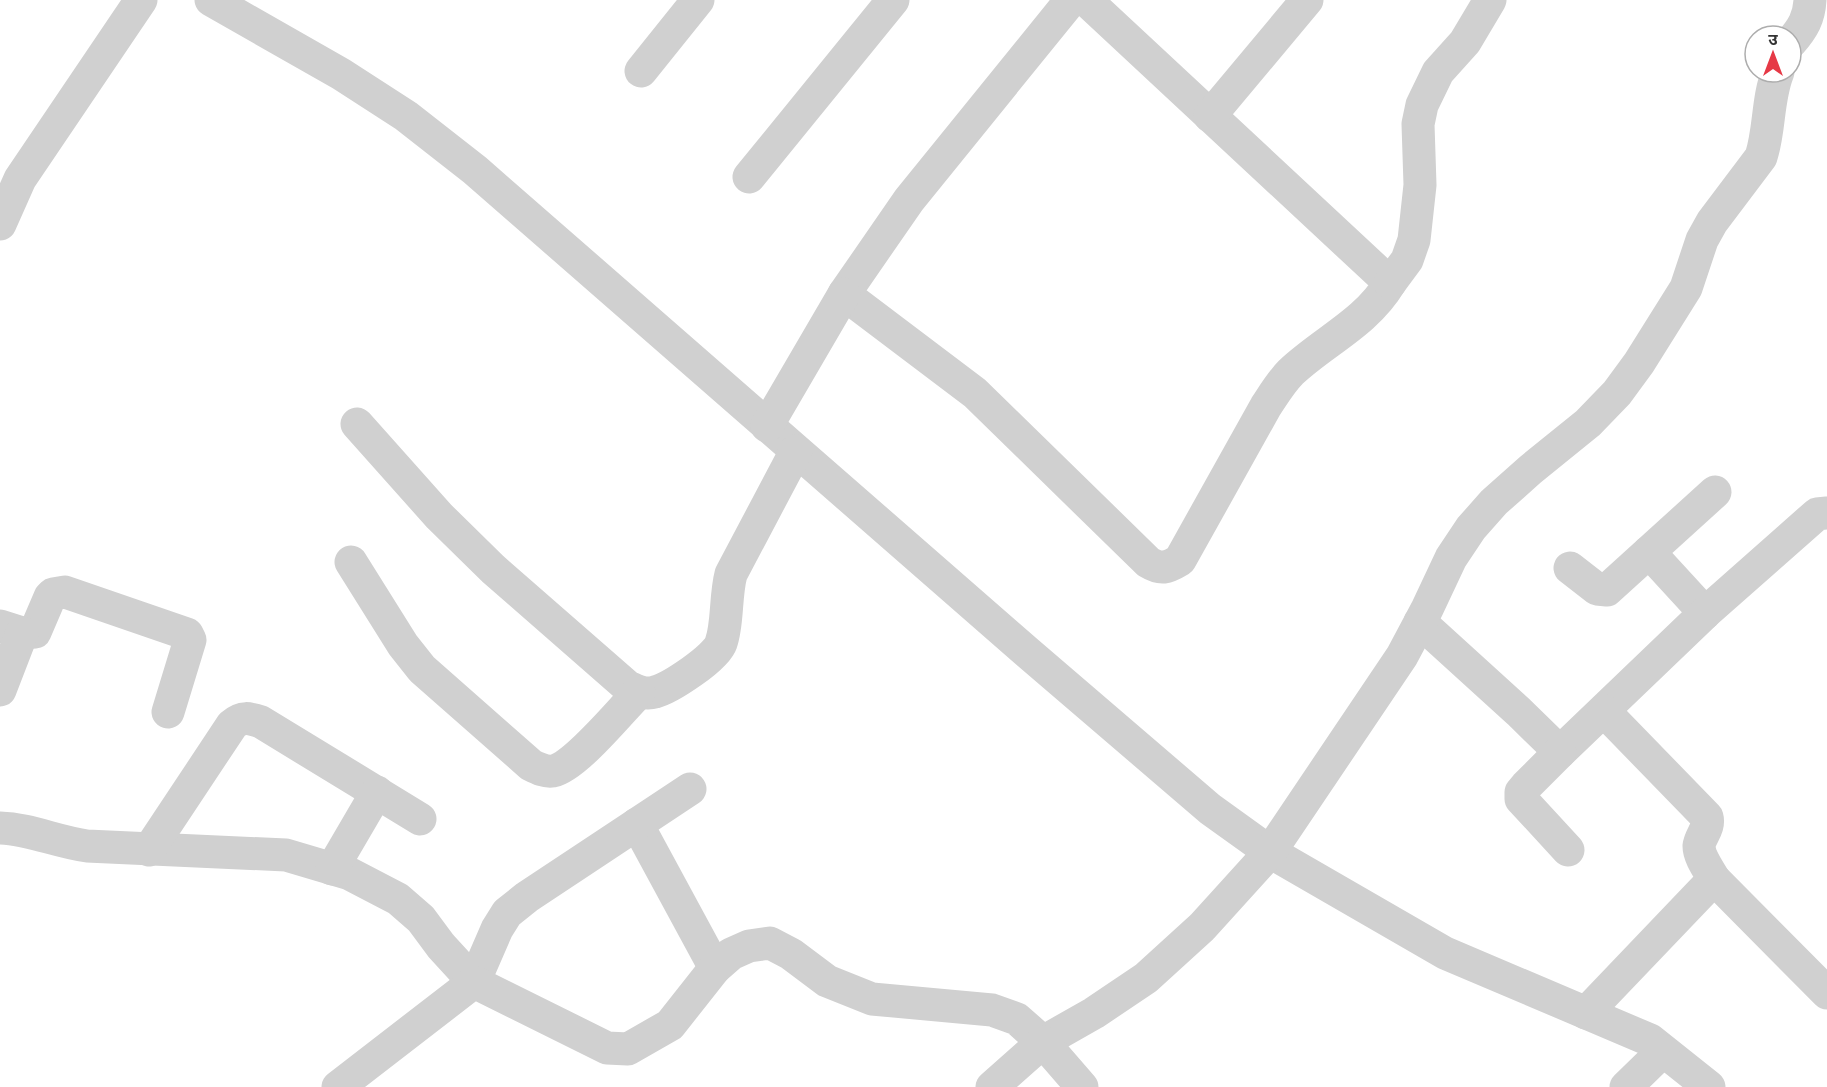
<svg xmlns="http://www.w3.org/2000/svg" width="1827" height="1087" font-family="'IBM Plex Sans','Noto Sans Devanagari',sans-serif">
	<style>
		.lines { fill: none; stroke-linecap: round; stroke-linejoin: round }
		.street { stroke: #d0d0d0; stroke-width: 33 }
	</style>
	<rect width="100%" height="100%" fill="#fff"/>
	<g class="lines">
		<g class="street">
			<path d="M 211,0 L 341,74 L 406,116 L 475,170 L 1027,652 L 1210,809 L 1270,852 L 1445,953 L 1650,1040 L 1709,1087"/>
			<path d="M 1071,0 L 909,200 L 844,294 L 975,393 L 1148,562 C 1161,570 1167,568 1180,560 L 1266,406 C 1274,394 1281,382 1291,372 C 1324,341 1366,323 1390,283 L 1086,0"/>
			<path d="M 1791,42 C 1803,28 1809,18 1810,0"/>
			<path d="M 641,71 L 698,0"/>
			<path d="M 1210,116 L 1307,0"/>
			<path d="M 749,177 L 893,0"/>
			<path d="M 0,224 L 20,179 L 141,0"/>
			<path d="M 1390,283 L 1407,260 L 1414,240 L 1420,185 L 1418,124 L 1422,105 L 1438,72 L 1465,42 L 1490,0"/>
			<path d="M 357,424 L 439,516 L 493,569 L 628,687 C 637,691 645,695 655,692 C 670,688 716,658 721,643 C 728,624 725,597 731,574 L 796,451"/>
			<path d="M 767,426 L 844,294"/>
			<path d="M 1649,552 L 1705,613"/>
			<path d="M 351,562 L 403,645 L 422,669 L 531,765 C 539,769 545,772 553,771 C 576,766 621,710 639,692"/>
			<path d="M 1570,568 L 1597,589 L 1607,590 L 1715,492"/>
			<path d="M 1420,622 L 1519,712 L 1560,752 L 1705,613 L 1817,514 L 1827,513"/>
			<path d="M 0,626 L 22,633 L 35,632 L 50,597 L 53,594 L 65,592 L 187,634 L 190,640 L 168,712"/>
			<path d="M 0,690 L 22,633"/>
			<path d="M 1560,752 L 1526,786 L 1521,792 L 1521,799 L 1568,850"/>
			<path d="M 637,824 L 715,968"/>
			<path d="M 0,828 C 30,829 57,842 87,846 L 286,855 L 350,874 L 398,899 L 421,919 L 441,946 L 474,982 L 497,929 L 507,913 L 527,897 L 690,789"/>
			<path d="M 149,850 L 232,725 C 242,716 249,718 261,722 L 420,819"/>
			<path d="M 332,869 L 377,792"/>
			<path d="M 1714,879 L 1827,993"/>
			<path d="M 1586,1013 L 1714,879 C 1709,870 1699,857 1699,846 C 1700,836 1710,828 1707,817 L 1604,711"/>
			<path d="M 338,1087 L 474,982 L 607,1048 L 628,1049 L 670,1025 L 715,968 L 731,954 L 749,946 L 770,943 L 791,954 L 827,981 L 872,999 L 992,1010 L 1017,1019 L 1043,1042 L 1094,1013 L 1146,978 L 1202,927 L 1270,852 L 1402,656 L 1427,609 L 1451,558 L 1471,528 L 1494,502 L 1530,470 L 1588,423 L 1617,393 L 1639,363 L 1686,288 L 1702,240 L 1712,222 L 1761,157 C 1770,130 1767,99 1778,72"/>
			<path d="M 992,1087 L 1043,1042 L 1082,1087"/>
			<path d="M 1626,1087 L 1663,1051"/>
		</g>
	</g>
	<g transform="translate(1773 54)"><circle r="28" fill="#ffffff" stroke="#adadad" stroke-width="1.5"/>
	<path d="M0-4.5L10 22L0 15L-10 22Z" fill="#e63946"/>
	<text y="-9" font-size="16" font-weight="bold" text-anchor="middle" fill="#333333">उ</text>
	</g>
</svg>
